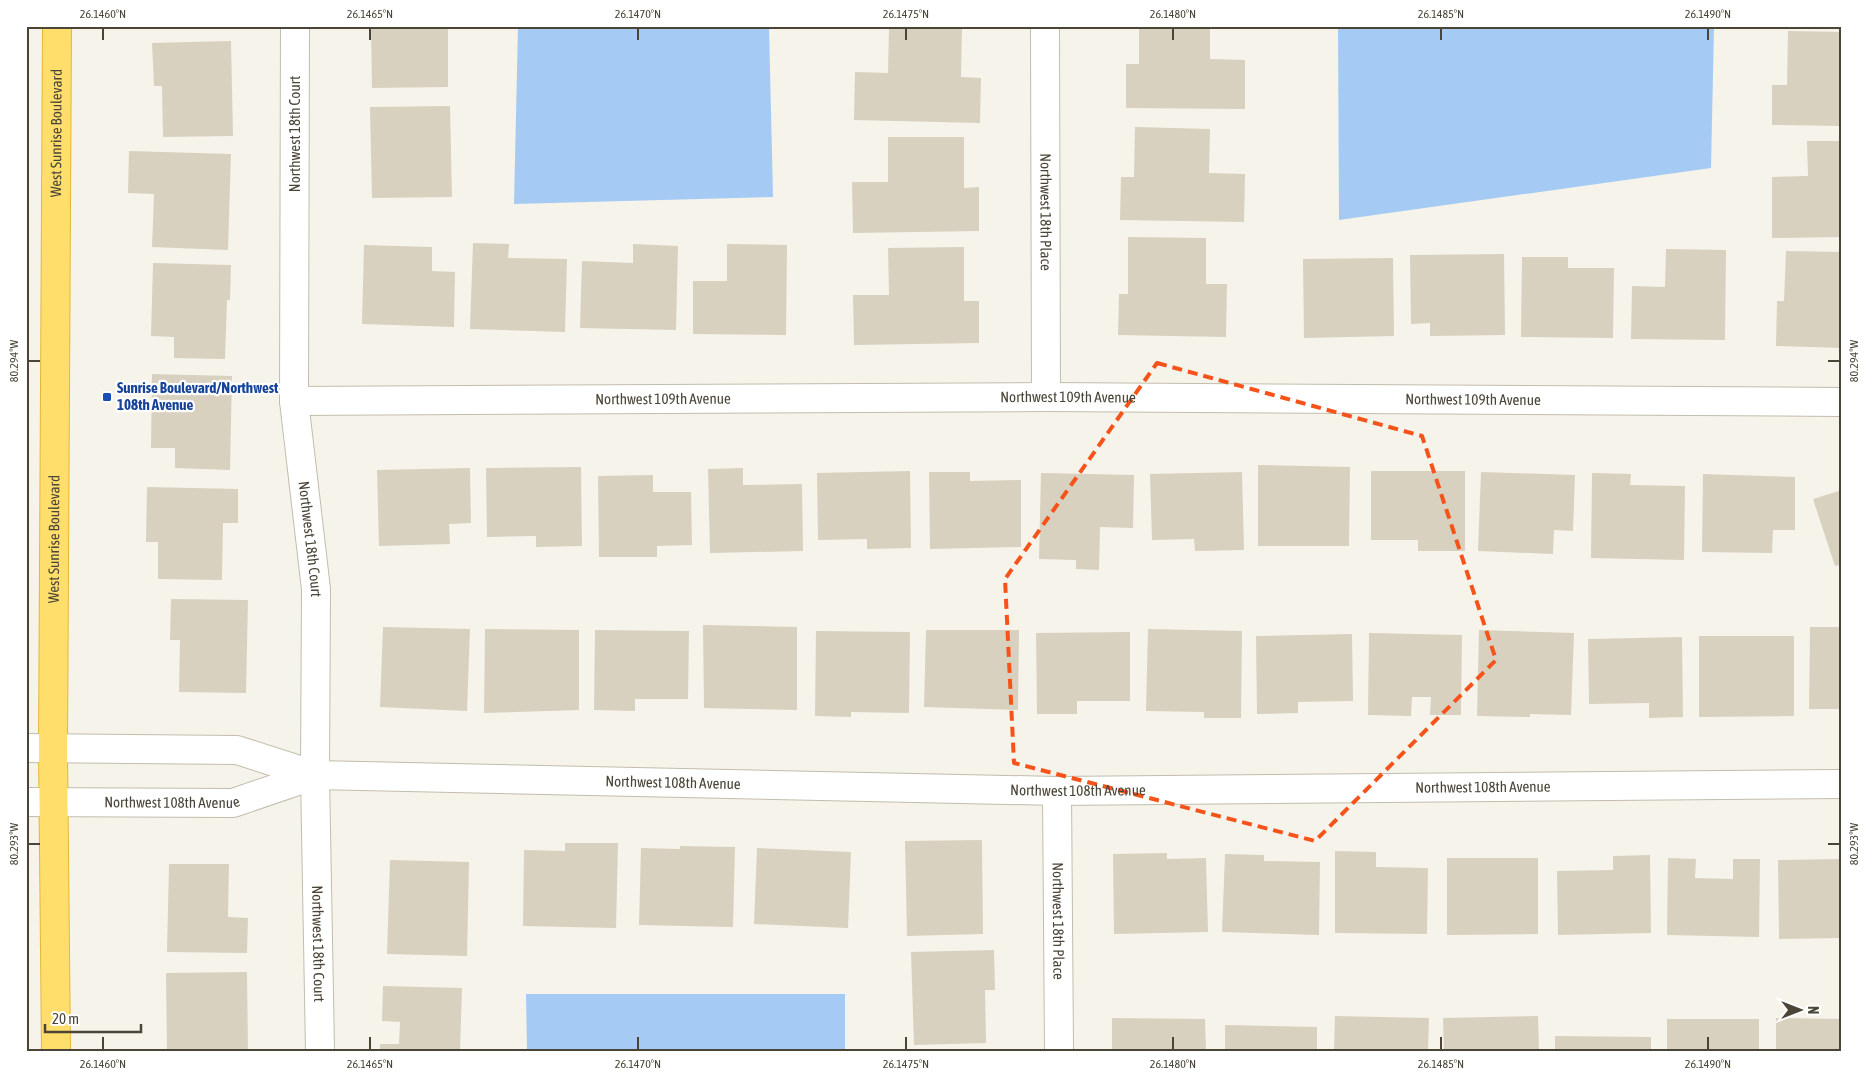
<svg xmlns="http://www.w3.org/2000/svg" width="1868" height="1077" font-family="'Asap Condensed',sans-serif">
	<style>
		.water { fill: #a5cbf4 }
		.building { fill: #d8d1bf }
		.lines { fill: none; stroke-linecap: round; stroke-linejoin: round }
		.minor-casing { stroke: #c2bdac; stroke-width: 30 }
		.highway-casing { stroke: #e4b835; stroke-width: 30 }
		.minor { stroke: #fff; stroke-width: 28 }
		.highway { stroke: #ffde6c; stroke-width: 28 }
		.marked { fill: none; stroke: #f6531a; stroke-width: 4; stroke-dasharray: 10 6; stroke-linejoin: round }
		.ticks { fill: none; stroke: #4a4537; stroke-width: 2 }
		.transit-dot { fill: #1a4fb4; stroke: #fff; stroke-width: 2 }
		.labels { text-anchor: middle; stroke-width: 4.5; stroke-linejoin: round; paint-order: stroke }
		.street-label { font-size: 15px; fill: #4a4537; stroke: #fff }
		.transit-label { font-size: 15px; font-weight: bold; fill: #164399; stroke: #fff; text-anchor: start }
		.neatline { fill: none; stroke: #4a4537; stroke-width: 2 }
		.ticks-label { font-size: 12px; text-anchor: middle; fill: #4a4537 }
	</style>
	<rect width="100%" height="100%" fill="#f6f3ea"/>
	<g class="water">
		<path d="M 518,26 L 769,26 L 773,197 L 514,204 Z"/>
		<path d="M 1338,26 L 1714,26 L 1711,168 L 1339,220 Z"/>
		<path d="M 526,994 L 845,994 L 845,1051 L 527,1051 Z"/>
	</g>
	<g class="building">
		<path d="M 371,26 L 448,26 L 448,87 L 372,88 Z"/>
		<path d="M 1139,26 L 1210,26 L 1210,59 L 1245,60 L 1245,109 L 1126,108 L 1126,64 L 1139,64 Z"/>
		<path d="M 889,27 L 962,28 L 961,77 L 981,78 L 980,123 L 854,120 L 855,72 L 888,73 Z"/>
		<path d="M 1788,31 L 1842,32 L 1842,126 L 1772,125 L 1772,85 L 1787,85 Z"/>
		<path d="M 231,41 L 233,136 L 163,137 L 162,86 L 154,86 L 152,43 Z"/>
		<path d="M 450,106 L 452,197 L 372,198 L 370,107 Z"/>
		<path d="M 1135,127 L 1210,129 L 1209,173 L 1245,174 L 1244,222 L 1120,220 L 1121,177 L 1134,177 Z"/>
		<path d="M 888,137 L 964,137 L 964,188 L 979,187 L 979,231 L 853,233 L 852,182 L 888,182 Z"/>
		<path d="M 1807,141 L 1842,141 L 1842,237 L 1772,238 L 1772,177 L 1808,176 Z"/>
		<path d="M 129,151 L 231,154 L 228,250 L 152,247 L 154,194 L 128,193 Z"/>
		<path d="M 1128,237 L 1206,238 L 1206,284 L 1227,284 L 1226,337 L 1118,335 L 1119,294 L 1128,294 Z"/>
		<path d="M 473,243 L 509,244 L 508,258 L 567,259 L 565,332 L 470,329 Z"/>
		<path d="M 633,244 L 678,246 L 676,330 L 580,328 L 582,261 L 633,263 Z"/>
		<path d="M 727,244 L 787,245 L 786,335 L 693,334 L 693,281 L 727,281 Z"/>
		<path d="M 364,245 L 432,247 L 432,271 L 455,272 L 454,327 L 362,324 Z"/>
		<path d="M 964,247 L 964,301 L 979,301 L 979,343 L 854,345 L 853,295 L 889,295 L 888,248 Z"/>
		<path d="M 1666,249 L 1726,250 L 1725,340 L 1631,339 L 1632,286 L 1665,287 Z"/>
		<path d="M 1786,251 L 1842,252 L 1842,348 L 1776,346 L 1777,301 L 1784,301 Z"/>
		<path d="M 1504,254 L 1505,335 L 1430,336 L 1430,323 L 1411,324 L 1410,255 Z"/>
		<path d="M 1522,257 L 1568,257 L 1568,268 L 1614,268 L 1613,338 L 1521,337 Z"/>
		<path d="M 1393,258 L 1394,336 L 1304,338 L 1303,259 Z"/>
		<path d="M 153,263 L 231,265 L 230,300 L 227,300 L 225,359 L 174,358 L 174,337 L 151,336 Z"/>
		<path d="M 152,374 L 232,376 L 230,470 L 175,468 L 175,448 L 151,448 Z"/>
		<path d="M 1258,465 L 1350,467 L 1349,546 L 1258,546 Z"/>
		<path d="M 581,467 L 582,546 L 536,547 L 536,536 L 487,537 L 486,468 Z"/>
		<path d="M 470,468 L 471,523 L 449,524 L 450,544 L 379,546 L 377,470 Z"/>
		<path d="M 743,468 L 743,485 L 802,484 L 803,551 L 710,553 L 708,469 Z"/>
		<path d="M 910,471 L 911,548 L 867,549 L 867,539 L 818,540 L 817,473 Z"/>
		<path d="M 1371,471 L 1465,471 L 1465,551 L 1418,551 L 1418,540 L 1371,540 Z"/>
		<path d="M 929,472 L 970,472 L 970,481 L 1021,480 L 1021,547 L 930,549 Z"/>
		<path d="M 1242,472 L 1244,550 L 1195,551 L 1194,539 L 1152,540 L 1150,474 Z"/>
		<path d="M 1481,472 L 1575,475 L 1573,531 L 1554,530 L 1553,554 L 1478,551 Z"/>
		<path d="M 1041,473 L 1134,475 L 1133,528 L 1100,527 L 1099,570 L 1076,569 L 1076,560 L 1039,559 Z"/>
		<path d="M 1592,473 L 1631,474 L 1630,485 L 1685,486 L 1684,560 L 1591,558 Z"/>
		<path d="M 1703,474 L 1795,477 L 1795,530 L 1773,530 L 1772,553 L 1702,552 Z"/>
		<path d="M 653,475 L 653,492 L 691,492 L 692,545 L 657,546 L 657,557 L 599,557 L 598,476 Z"/>
		<path d="M 147,487 L 238,489 L 238,523 L 223,523 L 222,580 L 158,579 L 158,542 L 146,542 Z"/>
		<path d="M 1842,490 L 1842,564 L 1835,566 L 1813,499 Z"/>
		<path d="M 171,599 L 248,600 L 246,693 L 179,692 L 180,640 L 170,640 Z"/>
		<path d="M 703,625 L 797,627 L 797,710 L 704,708 Z"/>
		<path d="M 383,627 L 470,629 L 467,711 L 380,707 Z"/>
		<path d="M 1810,627 L 1842,627 L 1842,709 L 1809,709 Z"/>
		<path d="M 485,629 L 579,630 L 579,710 L 484,713 Z"/>
		<path d="M 1148,629 L 1242,631 L 1241,718 L 1204,718 L 1204,712 L 1146,711 Z"/>
		<path d="M 595,630 L 689,631 L 688,699 L 635,699 L 635,711 L 594,710 Z"/>
		<path d="M 926,630 L 1019,630 L 1018,710 L 924,707 Z"/>
		<path d="M 1479,630 L 1574,633 L 1571,715 L 1530,714 L 1530,717 L 1477,716 Z"/>
		<path d="M 816,631 L 910,632 L 909,713 L 851,712 L 851,717 L 815,716 Z"/>
		<path d="M 1130,632 L 1130,701 L 1077,701 L 1077,714 L 1037,714 L 1036,633 Z"/>
		<path d="M 1369,633 L 1462,635 L 1461,715 L 1430,715 L 1431,697 L 1412,697 L 1411,716 L 1368,715 Z"/>
		<path d="M 1352,634 L 1353,701 L 1298,702 L 1298,713 L 1257,714 L 1256,636 Z"/>
		<path d="M 1699,636 L 1794,636 L 1794,716 L 1699,717 Z"/>
		<path d="M 1682,637 L 1683,717 L 1649,718 L 1649,703 L 1589,704 L 1588,639 Z"/>
		<path d="M 982,840 L 983,934 L 907,936 L 905,841 Z"/>
		<path d="M 565,843 L 618,843 L 616,928 L 523,926 L 524,850 L 565,851 Z"/>
		<path d="M 680,846 L 735,847 L 733,927 L 639,925 L 641,848 L 680,849 Z"/>
		<path d="M 757,848 L 851,852 L 848,928 L 754,924 Z"/>
		<path d="M 1335,851 L 1376,852 L 1376,867 L 1428,868 L 1427,934 L 1335,933 Z"/>
		<path d="M 1167,853 L 1167,859 L 1206,858 L 1208,932 L 1114,934 L 1113,854 Z"/>
		<path d="M 1225,854 L 1264,855 L 1264,861 L 1320,862 L 1319,935 L 1222,932 Z"/>
		<path d="M 1650,855 L 1651,933 L 1558,935 L 1557,871 L 1613,870 L 1613,856 Z"/>
		<path d="M 1447,858 L 1538,858 L 1538,934 L 1447,935 Z"/>
		<path d="M 1668,858 L 1696,859 L 1695,878 L 1733,879 L 1733,859 L 1760,859 L 1759,937 L 1667,935 Z"/>
		<path d="M 1842,859 L 1842,938 L 1779,939 L 1778,860 Z"/>
		<path d="M 390,860 L 469,862 L 467,956 L 387,954 Z"/>
		<path d="M 169,864 L 229,864 L 228,917 L 248,918 L 247,953 L 167,952 Z"/>
		<path d="M 994,950 L 995,990 L 985,990 L 986,1043 L 914,1045 L 911,952 Z"/>
		<path d="M 247,972 L 248,1051 L 167,1051 L 166,973 Z"/>
		<path d="M 383,986 L 462,988 L 460,1051 L 380,1051 L 380,1044 L 399,1044 L 400,1022 L 382,1021 Z"/>
		<path d="M 1335,1016 L 1429,1018 L 1428,1051 L 1334,1051 Z"/>
		<path d="M 1538,1016 L 1539,1051 L 1444,1051 L 1443,1018 Z"/>
		<path d="M 1112,1018 L 1205,1019 L 1206,1051 L 1112,1051 Z"/>
		<path d="M 1776,1018 L 1842,1019 L 1842,1051 L 1776,1051 Z"/>
		<rect x="1667" y="1019" width="92" height="32"/>
		<path d="M 1225,1025 L 1317,1027 L 1317,1051 L 1225,1051 Z"/>
		<path d="M 1555,1036 L 1651,1037 L 1651,1051 L 1555,1051 Z"/>
	</g>
	<g class="lines">
		<g class="minor-casing">
			<g id="minor">
				<path id="s1" d="M 295,26 L 294,401 L 316,589 L 315,775 L 320,1051"/>
				<path id="s2" d="M 1045,26 L 1046,397"/>
				<path id="s3" d="M 294,401 L 1046,397 L 1842,402"/>
				<path id="s4" d="M 26,748 L 237,750 L 315,775 L 1057,791 L 1842,784"/>
				<path id="s5" d="M 1057,791 L 1059,1051"/>
				<path id="s6" d="M 26,802 L 233,803 L 315,775"/>
			</g>
		</g>
		<g class="highway-casing">
			<g id="highway">
				<path id="s7" d="M 56,1051 L 53,750 L 57,26"/>
			</g>
		</g>
		<use href="#minor" class="minor"/>
		<use href="#highway" class="highway"/>
	</g>
	<path class="marked" d="M 1157,363 L 1422,436 L 1496,660 L 1315,841 L 1014,763 L 1005,579 Z"/>
	<path class="ticks" d="M 103,28 L 103,40M 370,28 L 370,40M 638,28 L 638,40M 906,28 L 906,40M 1173,28 L 1173,40M 1441,28 L 1441,40M 1708,28 L 1708,40M 28,361 L 40,361M 1828,361 L 1840,361M 28,844 L 40,844M 1828,844 L 1840,844M 103,1037 L 103,1050M 370,1037 L 370,1050M 638,1037 L 638,1050M 906,1037 L 906,1050M 1173,1037 L 1173,1050M 1441,1037 L 1441,1050M 1708,1037 L 1708,1050"/>
	<rect class="transit-dot" x="102" y="392" width="10" height="10" rx="2.5"/>
	<g class="labels">
		<g class="street-label">
			<text dy="5" stroke="none"><textPath href="#s7" startOffset="918">West Sunrise Boulevard</textPath></text>
			<text transform="translate(295 134) rotate(-90)" y="5">Northwest 18th Court</text>
			<text dy="5" stroke="none"><textPath href="#s2" startOffset="186">Northwest 18th Place</textPath></text>
			<text dy="5" stroke="none"><textPath href="#s3" startOffset="774">Northwest 109th Avenue</textPath></text>
			<text dy="5" stroke="none"><textPath href="#s3" startOffset="369">Northwest 109th Avenue</textPath></text>
			<text dy="5" stroke="none"><textPath href="#s3" startOffset="1179">Northwest 109th Avenue</textPath></text>
			<text dy="5" stroke="none"><textPath href="#s1" startOffset="514">Northwest 18th Court</textPath></text>
			<text dy="5" stroke="none"><textPath href="#s7" startOffset="512">West Sunrise Boulevard</textPath></text>
			<text dy="5" stroke="none"><textPath href="#s4" startOffset="651">Northwest 108th Avenue</textPath></text>
			<text dy="5" stroke="none"><textPath href="#s4" startOffset="1461">Northwest 108th Avenue</textPath></text>
			<text dy="5" stroke="none"><textPath href="#s4" startOffset="1056">Northwest 108th Avenue</textPath></text>
			<text dy="5" stroke="none"><textPath href="#s6" startOffset="146">Northwest 108th Avenue</textPath></text>
			<text dy="5" stroke="none"><textPath href="#s5" startOffset="130">Northwest 18th Place</textPath></text>
			<text dy="5" stroke="none"><textPath href="#s1" startOffset="919">Northwest 18th Court</textPath></text>
		</g>
		<g class="transit-label">
			<text x="117" y="393">Sunrise Boulevard/Northwest<tspan x="117" dy="17">108th Avenue</tspan></text>
		</g>
	</g>
	<rect width="1868" height="1077" fill="none" stroke="#ffffff" stroke-width="55"/>
	<g transform="translate(1800 1010) rotate(90)" stroke="#ffffff" stroke-width="4" paint-order="stroke">
	<path d="M0-4L9 19L0 12L-9 19Z" fill="#4a4537"/>
	<text y="-8" font-size="14" font-weight="bold" text-anchor="middle" fill="#4a4537">N</text>
	</g>
	<path d="M45 1024v8h96v-8" fill="none" stroke="#4a4537" stroke-width="2.5"/>
	<text x="52" y="1024" font-size="15" fill="#4a4537" stroke="#ffffff" stroke-width="4" paint-order="stroke">20 m</text>
	<rect x="28" y="28" width="1812" height="1022" class="neatline"/>
	<g class="ticks-label">
		<text x="103" y="18">26.1460°N</text>
		<text x="370" y="18">26.1465°N</text>
		<text x="638" y="18">26.1470°N</text>
		<text x="906" y="18">26.1475°N</text>
		<text x="1173" y="18">26.1480°N</text>
		<text x="1441" y="18">26.1485°N</text>
		<text x="1708" y="18">26.1490°N</text>
		<text transform="translate(1854 361) rotate(-90)" y="4">80.294°W</text>
		<text transform="translate(14 361) rotate(-90)" y="4">80.294°W</text>
		<text transform="translate(1854 844) rotate(-90)" y="4">80.293°W</text>
		<text transform="translate(14 844) rotate(-90)" y="4">80.293°W</text>
		<text x="103" y="1068">26.1460°N</text>
		<text x="370" y="1068">26.1465°N</text>
		<text x="638" y="1068">26.1470°N</text>
		<text x="906" y="1068">26.1475°N</text>
		<text x="1173" y="1068">26.1480°N</text>
		<text x="1441" y="1068">26.1485°N</text>
		<text x="1708" y="1068">26.1490°N</text>
	</g>
</svg>
